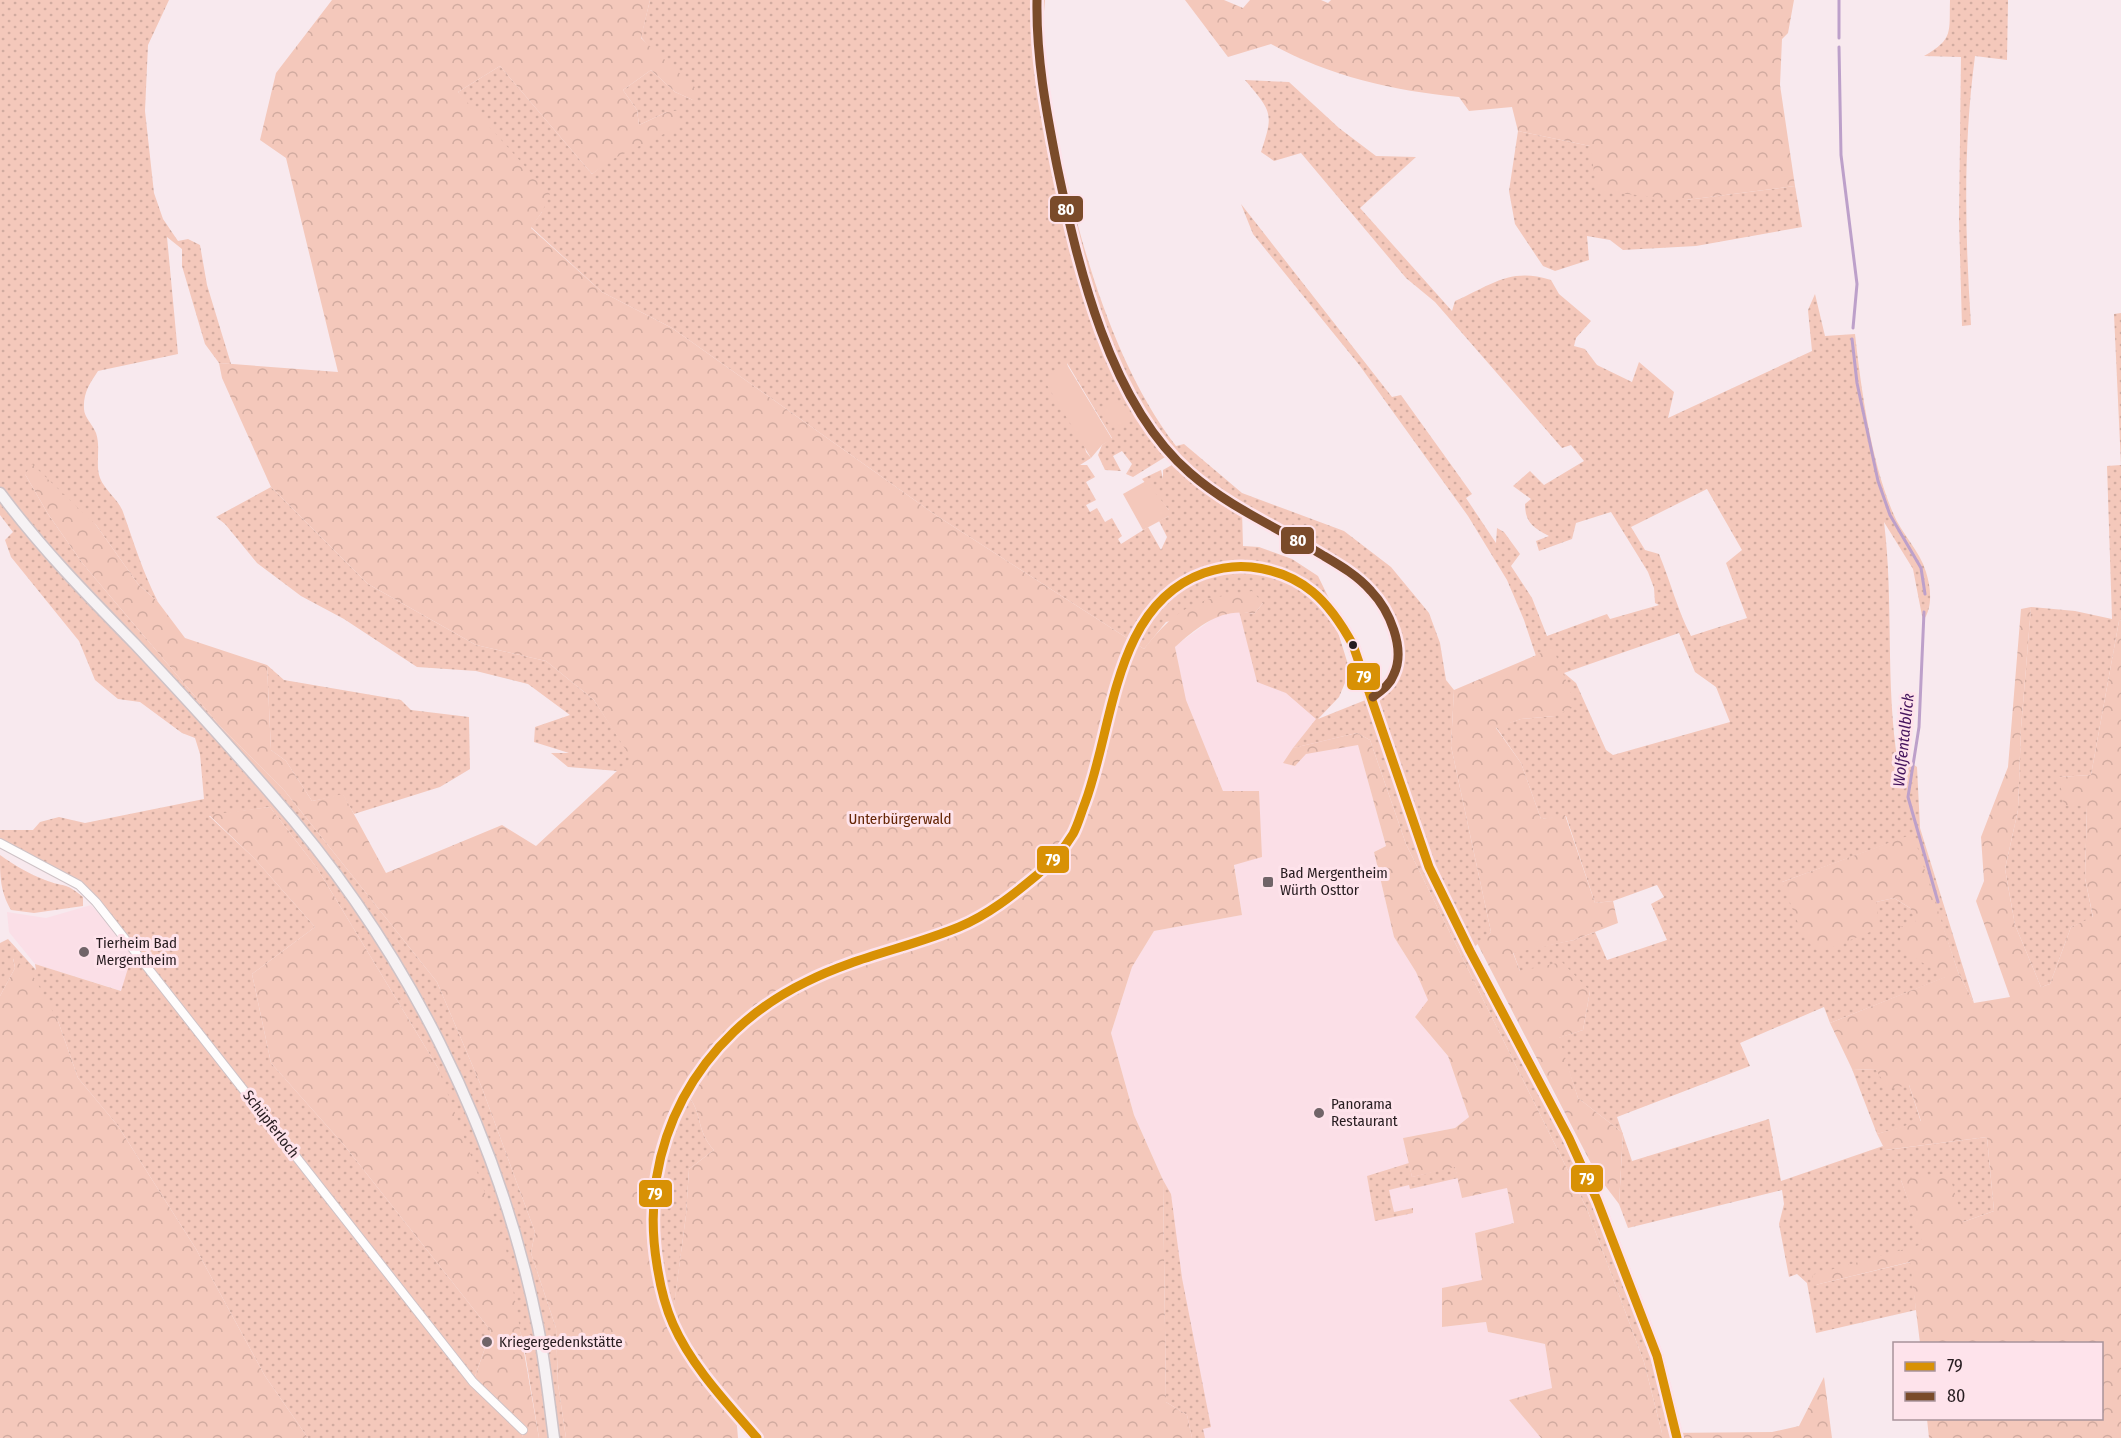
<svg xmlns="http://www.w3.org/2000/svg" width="2121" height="1438" font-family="'Fira Sans Condensed',sans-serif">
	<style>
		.built { fill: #fbdfe7 }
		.grass { fill: url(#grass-dots); fill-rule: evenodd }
		.forest { fill: url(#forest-crowns); fill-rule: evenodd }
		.garden { fill: #f4c8bb }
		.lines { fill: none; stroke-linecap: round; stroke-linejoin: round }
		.stream { stroke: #bda0ca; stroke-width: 3 }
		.minor-casing { stroke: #cec2c6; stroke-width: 10 }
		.secondary-casing { stroke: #cec2c6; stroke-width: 13 }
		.minor { stroke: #fefcfc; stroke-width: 8 }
		.secondary { stroke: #f6f2f4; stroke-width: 10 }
		.bus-1-casing { stroke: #fee3eb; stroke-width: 14 }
		.bus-2-casing { stroke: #fee3eb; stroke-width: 14 }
		.bus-1 { stroke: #d89105; stroke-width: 9 }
		.bus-2 { stroke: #7a4b2a; stroke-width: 9 }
		.bus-dot { fill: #271c20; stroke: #fee3eb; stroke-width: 2 }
		.poi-dot { fill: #706468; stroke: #fee3eb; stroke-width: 2 }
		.labels { text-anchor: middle; stroke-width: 6; stroke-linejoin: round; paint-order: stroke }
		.park-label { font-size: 15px; fill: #652606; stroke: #fee3eb }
		.poi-label { font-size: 15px; fill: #271c20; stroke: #fee3eb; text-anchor: start }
		.street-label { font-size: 15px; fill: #271c20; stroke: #fee3eb }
		.water-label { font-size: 16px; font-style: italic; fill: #45145d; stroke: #fee3eb }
		.line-badge { stroke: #fee3eb; stroke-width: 2 }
		.badge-label { font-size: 16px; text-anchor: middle; font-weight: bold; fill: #fff }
	</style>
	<defs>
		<pattern id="grass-dots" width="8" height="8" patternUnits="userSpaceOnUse" patternTransform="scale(1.5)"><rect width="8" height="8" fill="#f4c8bb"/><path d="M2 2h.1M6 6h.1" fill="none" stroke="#d1aba0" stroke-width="1.8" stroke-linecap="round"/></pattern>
		<pattern id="forest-crowns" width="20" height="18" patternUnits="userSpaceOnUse" patternTransform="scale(1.5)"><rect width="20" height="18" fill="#f4c8bb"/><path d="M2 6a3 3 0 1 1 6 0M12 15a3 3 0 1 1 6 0" fill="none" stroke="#d1aba0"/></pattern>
	</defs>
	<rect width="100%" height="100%" fill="#f8e9ee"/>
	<g class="built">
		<path d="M 1239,611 L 1325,728 L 1358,745 L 1386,846 L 1374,852 L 1394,937 L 1416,972 L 1429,1000 L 1415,1017 L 1448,1056 L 1469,1117 L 1455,1128 L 1403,1138 L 1455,1166 L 1507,1188 L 1514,1223 L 1475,1233 L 1482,1280 L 1442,1327 L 1486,1322 L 1488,1332 L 1545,1344 L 1552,1388 L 1509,1400 L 1541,1438 L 1178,1438 L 1163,1180 L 1134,1115 L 1111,1033 L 1132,967 L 1154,931 L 1242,915 L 1223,791 L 1185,700 L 1175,646 L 1218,615 Z"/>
		<path d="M 91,905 L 133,952 L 122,991 L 35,964 L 9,932 L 7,912 L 46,918 Z"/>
	</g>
	<g class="grass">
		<path d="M 0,0 L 169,0 L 148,45 L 145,111 L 154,193 L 163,219 L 178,241 L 188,239 L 200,245 L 207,285 L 231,364 L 219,363 L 205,344 L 182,266 L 182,249 L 167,237 L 178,354 L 98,371 C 90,383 83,393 84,409 C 84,417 93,425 96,433 C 101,447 95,465 100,478 C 105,491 119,500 123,512 C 134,543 143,573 158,602 L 138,584 L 96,525 L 25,474 L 48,514 L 83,564 L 220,726 L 284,790 L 437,982 L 482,1088 L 535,1232 L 531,1253 L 556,1328 L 558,1384 L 566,1438 L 539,1438 L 523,1341 L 438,1068 L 317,868 L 270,807 L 209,816 L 254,858 L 315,927 L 252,974 L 271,1063 L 344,1145 L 491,1331 L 473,1382 L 523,1430 L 522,1438 L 308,1438 L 265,1376 L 196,1249 L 118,1126 L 78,1078 L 58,1021 L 13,958 L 15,968 L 0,996 L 0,943 L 8,939 L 36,970 L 35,964 L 121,991 L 133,952 L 190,1021 L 119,924 L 79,885 L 0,843 L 0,830 L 33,830 L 40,822 L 59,817 L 85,823 L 204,799 L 200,754 L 195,738 L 182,733 L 140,702 L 118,699 L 95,680 L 79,641 L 11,557 L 5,540 L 13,532 L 0,515 Z"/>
		<path d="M 650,0 L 1045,0 C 1044,14 1042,28 1043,41 C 1044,73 1051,105 1057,136 C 1078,238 1112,363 1176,446 L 1184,444 L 1242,493 L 1344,531 L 1391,567 L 1429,613 L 1440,643 L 1446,680 L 1454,690 L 1451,746 L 1491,932 L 1470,951 L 1569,1138 L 1657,1356 L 1676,1435 L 1662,1433 L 1644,1362 L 1587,1209 L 1406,844 L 1370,740 L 1357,733 L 1293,748 L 1316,719 L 1286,693 L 1257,682 L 1239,611 L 1254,614 L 1263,603 L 1166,622 L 1144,649 L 937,516 L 672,328 L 602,292 L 531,227 L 542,212 L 458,92 L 500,66 L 592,174 L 667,112 L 639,125 L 637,110 L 623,90 L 651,70 L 675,92 L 693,100 L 641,37 ZM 1067,363 L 1112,438 L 1102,445 L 1098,455 L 1105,470 L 1121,471 L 1113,456 L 1122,451 L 1132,464 L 1126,474 L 1133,477 L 1170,454 L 1177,462 L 1163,470 L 1163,479 L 1161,470 L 1142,479 L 1169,510 L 1169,516 L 1159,521 L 1167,537 L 1161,550 L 1148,527 L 1121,544 L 1118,539 L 1122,536 L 1112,518 L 1105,522 L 1097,508 L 1090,512 L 1086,505 L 1096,500 L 1086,482 L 1095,477 L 1087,465 L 1080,465 L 1091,458 L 1086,452 ZM 1242,511 L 1351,572 L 1387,613 L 1397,659 L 1388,686 L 1373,697 L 1318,719 L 1339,697 L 1350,671 L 1337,629 L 1337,615 L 1318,576 L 1292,559 L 1259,547 L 1243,546 Z"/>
		<path d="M 1950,0 L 2008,0 L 2007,60 L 1975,56 C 1963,145 1965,235 1971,325 L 1962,326 L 1959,220 L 1961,57 L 1924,56 C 1954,39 1949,32 1950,0 Z"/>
		<path d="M 1245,80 L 1289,82 L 1339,128 L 1376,156 L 1416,157 L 1360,208 L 1452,311 L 1455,301 C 1492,285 1510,267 1551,280 L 1559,294 L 1591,321 L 1576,338 L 1574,346 L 1585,349 L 1597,365 L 1632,382 L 1639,362 L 1674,392 L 1668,418 L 1812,351 L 1808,310 L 1815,294 L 1825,336 L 1855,334 C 1861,389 1871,461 1893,513 C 1901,533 1920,551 1926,572 C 1931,588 1933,607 1923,621 L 1913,569 L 1884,522 C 1894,602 1885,683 1898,763 L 1907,760 L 1917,767 L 1920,828 L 1974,1003 L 1958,972 L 1912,835 L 1782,882 L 1876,902 L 1894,898 L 1910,908 L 1946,977 L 1830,1023 L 1824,1007 L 1740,1043 L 1750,1066 L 1617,1117 L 1632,1161 L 1769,1119 L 1781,1181 L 1883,1146 L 1886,1150 L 1987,1137 L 1994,1211 L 1963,1222 L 1901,1180 L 1924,1244 L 1815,1285 L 1911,1262 L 1916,1310 L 1816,1333 L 1807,1283 L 1797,1274 L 1789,1277 L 1779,1224 L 1784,1204 L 1782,1190 L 1628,1228 L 1619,1204 L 1623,1133 L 1578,1098 L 1558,1038 L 1583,1030 L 1590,991 L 1520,971 L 1513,952 L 1574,940 L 1595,932 L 1607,960 L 1667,940 L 1651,904 L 1664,897 L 1657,885 L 1613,901 L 1595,903 L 1566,816 L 1541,819 L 1521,763 L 1496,727 L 1521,719 L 1555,716 L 1552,649 L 1536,656 L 1524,620 L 1507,580 L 1468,516 L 1360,366 L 1253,234 L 1241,204 L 1392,397 L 1401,395 L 1472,494 L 1466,498 L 1496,543 L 1497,528 L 1504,532 L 1520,554 L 1511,566 L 1532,598 L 1547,636 L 1607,614 L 1610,619 L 1659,605 L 1655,603 L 1654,588 L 1648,572 L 1611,512 L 1576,523 L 1572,539 L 1539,551 L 1536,541 L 1549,536 C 1533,528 1525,522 1525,504 L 1531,499 L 1513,486 L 1530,471 L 1544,485 L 1584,461 L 1571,445 L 1562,448 L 1435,302 L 1406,278 L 1301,153 L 1274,161 L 1261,152 C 1274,113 1272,112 1245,80 ZM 1707,489 L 1742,550 L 1726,563 L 1747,618 L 1691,636 C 1677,609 1671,583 1659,554 L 1645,550 L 1631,527 ZM 1679,633 L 1695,672 L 1716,687 L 1730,722 L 1613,755 L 1606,750 L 1576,683 L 1564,673 Z"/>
		<path d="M 1518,131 L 1590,146 L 1686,200 L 1795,186 L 1802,227 L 1696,246 L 1623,250 L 1610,240 L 1587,236 L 1589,260 L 1555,271 L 1543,266 L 1515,224 L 1509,191 Z"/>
		<path d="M 2121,313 L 2121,465 L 2114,314 Z"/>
		<path d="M 2121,465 L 2121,620 L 2119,621 L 2091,775 L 2059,777 L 2087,806 L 2085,878 L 2093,918 L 2071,927 L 2050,984 L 2041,987 L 2015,925 L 2005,869 L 2018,810 L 2021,728 L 2031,607 L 2075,611 L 2112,619 L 2107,466 Z"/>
		<path d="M 271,487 L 368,584 L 476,645 L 546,661 L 594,700 L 632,758 L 618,771 L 568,767 L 551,753 L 569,753 L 534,742 L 535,727 L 570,715 L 528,684 L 476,671 L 417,667 L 344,619 L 301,596 L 257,563 L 225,524 L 216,517 Z"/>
		<path d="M 267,665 L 284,680 L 401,700 L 411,710 L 469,717 L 470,769 L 440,787 L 354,814 L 343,795 L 312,801 L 286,761 L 271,750 Z"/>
		<path d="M 0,855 C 14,865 29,874 45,880 C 65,888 64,881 83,897 L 83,906 L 34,913 L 11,910 C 0,891 0,876 0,855 Z"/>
		<path d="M 1852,1069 L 1876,1070 L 1909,1085 L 1921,1122 L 1877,1134 Z"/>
		<path d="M 686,1094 C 703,1110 695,1130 714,1150 L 689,1169 L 686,1215 L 672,1322 L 652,1239 L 658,1165 Z"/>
		<path d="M 1409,1163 L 1412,1177 L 1455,1166 L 1458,1178 L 1410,1189 L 1409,1185 L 1389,1190 L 1394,1212 L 1413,1208 L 1413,1213 L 1375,1221 L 1367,1176 Z"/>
		<path d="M 1163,1180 L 1171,1194 L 1182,1278 L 1211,1427 L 1203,1429 L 1205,1438 L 1192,1438 L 1187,1415 L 1166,1402 Z"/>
	</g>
	<g class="forest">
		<path d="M 332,0 L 650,0 L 641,38 L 699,91 L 693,100 L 675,92 L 651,70 L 623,90 L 637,110 L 639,125 L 667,112 L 681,110 L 676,128 L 611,160 L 592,174 L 500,66 L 458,92 L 550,194 L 542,212 L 531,228 L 602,292 L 672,328 L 937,516 L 1144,649 C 1179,605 1197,599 1252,591 L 1263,603 L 1254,614 C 1221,607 1199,626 1175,647 L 1186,700 L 1223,791 L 1259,791 L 1262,857 L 1234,865 L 1242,915 L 1154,931 L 1132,967 L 1111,1033 L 1134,1115 L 1163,1180 L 1166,1402 L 1187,1415 L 1192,1438 L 757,1438 L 736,1414 L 738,1438 L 566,1438 L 558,1384 L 556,1328 L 531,1253 L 535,1232 L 482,1088 L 437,982 L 284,790 L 220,726 L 83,564 L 48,514 L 25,474 L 32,464 L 96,525 L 138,584 L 158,602 L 185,638 L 267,665 L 271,750 L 286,761 L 312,801 L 343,794 L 386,873 L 502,825 L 536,846 L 631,758 L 594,700 L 546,661 L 476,645 L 368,584 L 271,487 L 222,378 L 219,363 L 338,372 L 286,158 L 260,140 L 276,73 ZM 686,1094 C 703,1110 695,1130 714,1150 L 689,1169 L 686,1215 L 672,1320 L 652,1239 L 664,1142 Z"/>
		<path d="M 1185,0 L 1224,0 L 1243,8 L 1250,0 L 1321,0 L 1328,3 L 1331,0 L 1794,0 L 1788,33 L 1782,39 L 1780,85 L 1795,186 L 1686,200 L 1597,191 L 1590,146 L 1518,131 L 1512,107 L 1469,111 L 1459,97 C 1394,91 1329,76 1271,44 L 1228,57 Z"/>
		<path d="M 2031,607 L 2021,728 L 2018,810 L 2005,869 L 2015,925 L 2041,987 L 2050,984 L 2071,927 L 2093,917 L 2085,878 L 2087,806 L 2064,805 L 2059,777 L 2091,775 L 2119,621 L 2121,620 L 2121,1438 L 1929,1438 L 1927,1419 L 2102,1418 L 2102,1344 L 1920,1343 L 1910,1262 L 1815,1285 L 1812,1275 L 1923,1244 L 1901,1180 L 1949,1173 L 1963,1222 L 1994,1211 L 1987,1137 L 1885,1150 L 1877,1134 L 1921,1121 L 1909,1085 L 1888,1089 L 1876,1070 L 1852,1069 L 1830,1023 L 1945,977 L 1901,949 L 1900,927 L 1916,922 L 1910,908 L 1894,898 L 1876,902 L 1880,928 L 1823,951 L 1803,936 L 1782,882 L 1913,834 L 1958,972 L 1974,1003 L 2010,997 L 1976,901 L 1984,881 L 1981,837 L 2008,767 L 2021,609 Z"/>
		<path d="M 1553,648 L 1576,706 L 1555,716 L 1521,719 L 1496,728 L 1521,763 L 1541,819 L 1565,815 L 1595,903 L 1613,901 L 1618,923 L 1574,940 L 1513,953 L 1520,971 L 1562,962 L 1590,991 L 1583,1030 L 1559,1038 L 1578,1098 L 1623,1133 L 1619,1204 L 1597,1175 L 1477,943 L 1491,932 L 1451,746 L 1454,690 Z"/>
		<path d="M 1357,733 L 1370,740 L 1406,844 L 1587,1209 L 1644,1362 L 1662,1433 L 1772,1432 L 1799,1426 L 1824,1377 L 1832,1438 L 1541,1438 L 1509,1400 L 1552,1388 L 1545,1344 L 1488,1332 L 1486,1322 L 1442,1327 L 1442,1288 L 1482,1280 L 1475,1233 L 1514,1223 L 1507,1188 L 1462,1198 L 1455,1167 L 1412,1177 L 1403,1138 L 1455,1128 L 1469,1117 L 1448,1056 L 1415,1017 L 1428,1000 L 1416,972 L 1394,937 L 1374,852 L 1386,846 L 1358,745 L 1306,754 L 1295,766 L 1283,763 L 1293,748 Z"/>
		<path d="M 270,807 L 317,868 L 438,1068 L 506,1249 L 539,1438 L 522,1438 L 523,1430 L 473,1382 L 491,1331 L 344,1145 L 271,1063 L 252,974 L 315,927 L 254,858 L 209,815 Z"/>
		<path d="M 13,957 L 35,979 L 58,1021 L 78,1078 L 118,1126 L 196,1249 L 265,1376 L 308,1438 L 0,1438 L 0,996 L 15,968 Z"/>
	</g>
	<g class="garden">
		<path d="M 1066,363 L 1112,439 L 1102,445 L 1091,458 L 1044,380 Z"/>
		<circle cx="1116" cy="414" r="12"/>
		<path d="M 1146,481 L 1169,510 L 1169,516 L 1143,530 L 1123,494 Z"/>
	</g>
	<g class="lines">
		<g class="stream">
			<path d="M 1839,0 L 1839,38"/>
			<path d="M 1839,47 L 1841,155 L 1857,284 L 1853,328"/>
			<path d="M 1852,339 L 1857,383 L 1878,481 L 1890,515 L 1921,568 L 1925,594"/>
			<path d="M 1924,612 L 1919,727 L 1908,797 L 1938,902"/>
		</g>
		<g class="minor-casing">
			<g id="minor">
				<path d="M 1037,0 C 1036,57 1046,110 1057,166 C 1078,266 1109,403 1190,473 C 1230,508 1279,528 1324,556 C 1341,566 1358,576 1371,591 C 1389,610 1406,648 1394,674 C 1390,685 1382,690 1373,697"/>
				<path d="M 0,843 L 79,885 L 96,902 L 473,1382 L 523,1430"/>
			</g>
		</g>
		<g class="secondary-casing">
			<g id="secondary">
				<path d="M 0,493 C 41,548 87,595 135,644 C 181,693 227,743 271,794 C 404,944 498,1129 538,1327 C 545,1363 549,1401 554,1438"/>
				<path d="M 757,1438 C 727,1403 692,1367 673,1324 C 665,1306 660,1285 657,1265 C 637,1145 697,1035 806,982 C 855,957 908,948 959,927 C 988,915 1013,895 1037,875 C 1050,864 1064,849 1073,834 C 1078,825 1081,813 1085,803 C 1114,726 1113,605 1204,573 C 1219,568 1235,565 1251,567 C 1303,573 1329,601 1353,645 L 1429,867 L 1470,951 L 1569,1138 L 1597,1200 L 1657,1356 L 1677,1438"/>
			</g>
		</g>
		<use href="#minor" class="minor"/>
		<use href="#secondary" class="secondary"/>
		<g class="bus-1-casing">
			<path id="bus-1" d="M 757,1438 C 727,1403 692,1367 673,1324 C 665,1306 660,1285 657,1265 C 637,1145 697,1035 806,982 C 855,957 908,948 959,927 C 988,915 1013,895 1037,875 C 1050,864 1064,849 1073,834 C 1078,825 1081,813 1085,803 C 1114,726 1113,605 1204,573 C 1219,568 1235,565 1251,567 C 1303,573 1329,601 1353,645 L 1429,867 L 1470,951 L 1569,1138 L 1597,1200 L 1657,1356 L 1677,1438"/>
		</g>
		<g class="bus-2-casing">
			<path id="bus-2" d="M 1037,0 C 1036,57 1046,110 1057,166 C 1078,266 1109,403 1190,473 C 1230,508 1279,528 1324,556 C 1341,566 1358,576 1371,591 C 1389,610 1406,648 1394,674 C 1390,685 1382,690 1373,697"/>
		</g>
		<use href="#bus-1" class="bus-1"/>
		<use href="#bus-2" class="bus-2"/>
	</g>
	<circle class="bus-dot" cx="1353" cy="645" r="5"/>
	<g class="poi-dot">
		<rect x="1262" y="876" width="12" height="12" rx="3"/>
		<circle cx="84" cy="952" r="6"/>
		<circle cx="1319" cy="1113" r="6"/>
		<circle cx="487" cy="1342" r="6"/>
	</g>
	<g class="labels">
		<g class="park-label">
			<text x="900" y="824">Unterbürgerwald</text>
		</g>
		<g class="poi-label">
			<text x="1280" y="878">Bad Mergentheim<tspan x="1280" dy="17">Würth Osttor</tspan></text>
			<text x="96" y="948">Tierheim Bad<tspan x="96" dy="17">Mergentheim</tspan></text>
			<text x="1331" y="1109">Panorama<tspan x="1331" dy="17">Restaurant</tspan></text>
			<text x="499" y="1347">Kriegergedenkstätte</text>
		</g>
		<g class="street-label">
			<text transform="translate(271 1124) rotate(52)" y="5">Schüpferloch</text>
		</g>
		<g class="water-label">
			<text transform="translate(1903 740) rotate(-84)" y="6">Wolfentalblick</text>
		</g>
	</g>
	<g class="line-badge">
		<rect x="1049" y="195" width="35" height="28" rx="6" fill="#7a4b2a"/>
		<rect x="1280" y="526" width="35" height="29" rx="6" fill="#7a4b2a"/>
		<rect x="1346" y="662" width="35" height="29" rx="6" fill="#d89105"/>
		<rect x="1036" y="845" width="34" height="29" rx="6" fill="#d89105"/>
		<rect x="1570" y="1164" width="34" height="29" rx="6" fill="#d89105"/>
		<rect x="638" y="1179" width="35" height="29" rx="6" fill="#d89105"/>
	</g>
	<g class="badge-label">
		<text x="1066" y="215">80</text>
		<text x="1298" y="546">80</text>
		<text x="1364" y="682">79</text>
		<text x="1053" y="865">79</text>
		<text x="1587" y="1184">79</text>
		<text x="655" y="1199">79</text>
	</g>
	<rect x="1893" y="1342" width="210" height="78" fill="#fee3eb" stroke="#a8939a" stroke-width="1.5"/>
	<rect x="1905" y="1362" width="30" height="9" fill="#d89105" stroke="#a8939a" stroke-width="1.5"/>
	<text x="1947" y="1372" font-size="18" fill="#271c20">79</text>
	<rect x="1905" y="1392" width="30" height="9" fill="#7a4b2a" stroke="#a8939a" stroke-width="1.5"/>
	<text x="1947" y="1402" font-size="18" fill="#271c20">80</text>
</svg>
